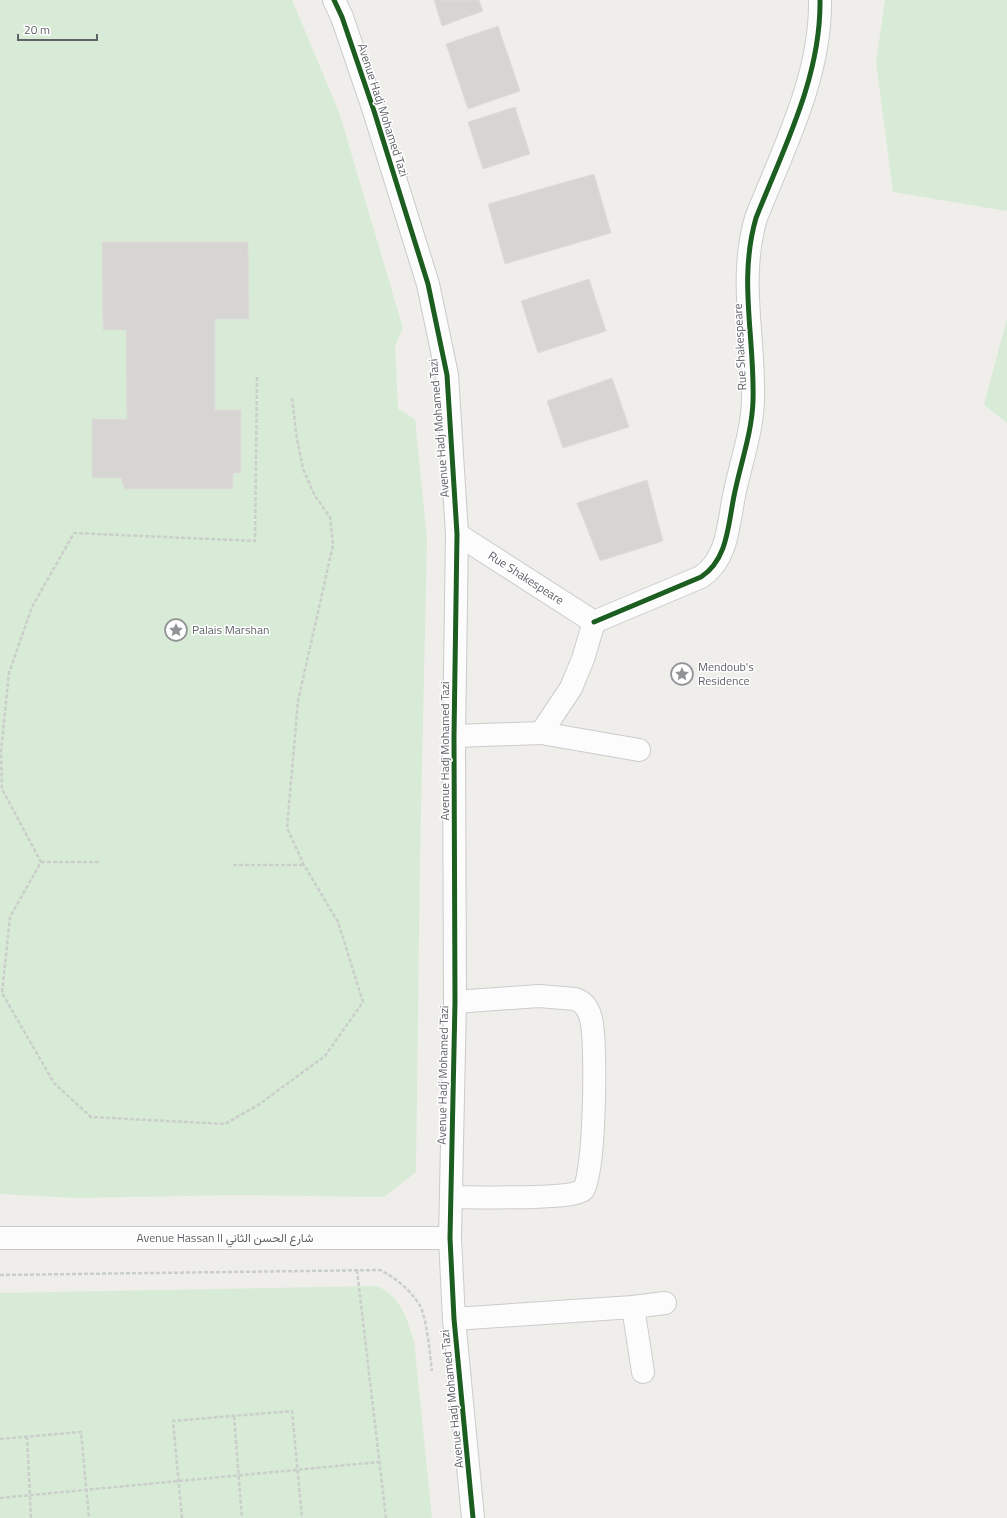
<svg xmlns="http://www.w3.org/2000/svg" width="1007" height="1518" font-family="'Titillium Web',Vazirmatn,sans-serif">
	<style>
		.green { fill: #d8ebd6 }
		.building { fill: #d6d5d3; stroke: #deddd9 }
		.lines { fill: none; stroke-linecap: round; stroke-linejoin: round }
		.street-casing { stroke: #cbcccc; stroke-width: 24 }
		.secondary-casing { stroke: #cacacb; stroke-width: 24 }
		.path { stroke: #cacfcc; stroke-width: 2.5; stroke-dasharray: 4 2; stroke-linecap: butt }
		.street { stroke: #fdfcfc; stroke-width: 22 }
		.secondary { stroke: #fdfcfc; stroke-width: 22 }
		.cycleway-casing { stroke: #fff; stroke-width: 8 }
		.cycleway { stroke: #1b5e20; stroke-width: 5 }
		.labels { text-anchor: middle; stroke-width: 3; stroke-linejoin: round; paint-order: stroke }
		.street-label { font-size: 12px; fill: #5f6368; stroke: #fff }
		.poi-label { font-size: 12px; fill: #5f6368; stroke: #fff; text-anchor: start }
	</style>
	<rect width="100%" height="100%" fill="#efeeea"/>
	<g class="green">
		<path d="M 0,0 L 292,0 L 339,112 L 403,328 L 395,346 L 398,409 L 415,419 L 427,539 L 420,857 L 416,1172 L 384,1197 L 237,1195 L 76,1198 L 0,1194 Z"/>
		<path d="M 885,0 L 1007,0 L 1007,211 L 893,192 L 876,62 Z"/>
		<path d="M 1007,318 L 1007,423 L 984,405 Z"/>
		<path d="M 377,1286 C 402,1298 406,1317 414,1341 L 432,1518 L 0,1518 L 0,1293 Z"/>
	</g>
	<g class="building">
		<path d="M 434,0 L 479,0 L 483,11 L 442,26 Z"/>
		<path d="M 498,26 L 520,91 L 468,109 L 446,44 Z"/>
		<path d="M 515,107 L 530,154 L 483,169 L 468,122 Z"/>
		<path d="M 594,174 L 611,233 L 505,264 L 488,204 Z"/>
		<path d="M 102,242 L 248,242 L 249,319 L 215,319 L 215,410 L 241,410 L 241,473 L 233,473 L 233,489 L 125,489 L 121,478 L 92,478 L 92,419 L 127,419 L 126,330 L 103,330 Z"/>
		<path d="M 589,279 L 606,331 L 538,353 L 521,301 Z"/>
		<path d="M 612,378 L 629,427 L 563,448 L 547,401 Z"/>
		<path d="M 647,480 L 663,541 L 600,561 L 577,503 Z"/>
	</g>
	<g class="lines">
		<g class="street-casing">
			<g id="street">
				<path d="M 457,534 L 594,622"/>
				<path d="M 594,622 L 701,577 C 728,559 728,525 734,496 C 740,465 752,433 753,401 C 755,338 738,280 756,218 C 784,147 821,77 820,0"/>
				<path d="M 541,733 L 639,750"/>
				<path d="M 454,736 L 541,733 L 571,688 L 583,659 L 594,622"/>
				<path d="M 451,1197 C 470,1197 575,1200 583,1190 C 595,1178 597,1040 591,1019 C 589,1010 584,1002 575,999 L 539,996 L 455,1002"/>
				<path d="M 450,1238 L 454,1319 L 473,1518"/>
				<path d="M 633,1307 L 643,1372"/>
				<path d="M 454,1319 L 633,1307 L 665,1303"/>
			</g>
		</g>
		<g class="secondary-casing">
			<path id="secondary" d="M 0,1238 L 450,1238 L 455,1002 L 454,736 L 457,534 L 447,375 L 428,284 L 374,111 L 342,17 L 334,0"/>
		</g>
		<g class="path">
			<path d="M 257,377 L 255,541 L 74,533 L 32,607 L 9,673 L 1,751 L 2,789 L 41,862 L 10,917 L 2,993 L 54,1083 L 91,1117 L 225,1124 L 258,1105 L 325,1056 L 363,1002 L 338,922 L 304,865 L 287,828 L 298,701 L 333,545 L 330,517 L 315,496 L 303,469 L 296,433 L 292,396"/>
			<path d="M 41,862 L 100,862"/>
			<path d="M 233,865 L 304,865"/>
			<path d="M 357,1270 L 386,1518"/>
			<path d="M 0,1275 L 380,1270 C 396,1278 409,1289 419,1304 C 427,1316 430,1356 432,1371"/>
			<path d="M 234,1416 L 242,1518"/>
			<path d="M 27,1436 L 31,1518"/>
			<path d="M 0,1439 L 81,1432 L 89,1518"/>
			<path d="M 0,1498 L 379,1462"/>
			<path d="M 182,1518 L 173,1421 L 292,1411 L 302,1518"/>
		</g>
		<use href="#street" class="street"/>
		<use href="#secondary" class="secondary"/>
		<g class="cycleway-casing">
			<g id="cycleway">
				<path d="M 334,0 L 342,17 L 374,111 L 428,284 L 447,375 L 457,534 L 454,736 L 455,1002 L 450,1238 L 454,1319 L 473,1518"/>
				<path d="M 594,622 L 701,577 C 728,559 728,525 734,496 C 740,465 752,433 753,401 C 755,338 738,280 756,218 C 784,147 821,77 820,0"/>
			</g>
		</g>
		<use href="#cycleway" class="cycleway"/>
	</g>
	<defs>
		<g id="sight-ring" transform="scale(1.15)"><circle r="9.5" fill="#fff" stroke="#919496" stroke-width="1.5"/><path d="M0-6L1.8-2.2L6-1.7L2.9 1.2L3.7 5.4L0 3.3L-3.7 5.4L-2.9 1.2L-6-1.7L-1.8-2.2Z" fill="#919496"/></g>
	</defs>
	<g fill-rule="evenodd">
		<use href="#sight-ring" x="176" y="630"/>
		<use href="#sight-ring" x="682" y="674"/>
	</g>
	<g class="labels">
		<g class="street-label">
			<text transform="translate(383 110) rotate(72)" y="4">Avenue Hadj Mohamed Tazi</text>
			<text transform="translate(740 347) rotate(-93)" y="4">Rue Shakespeare</text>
			<text transform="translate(439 428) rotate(-95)" y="4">Avenue Hadj Mohamed Tazi</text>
			<text transform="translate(526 578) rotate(33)" y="4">Rue Shakespeare</text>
			<text transform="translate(445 751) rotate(-90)" y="4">Avenue Hadj Mohamed Tazi</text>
			<text transform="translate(443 1075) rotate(-89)" y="4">Avenue Hadj Mohamed Tazi</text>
			<text x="225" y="1242">Avenue Hassan II شارع الحسن الثاني</text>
			<text transform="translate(452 1399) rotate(-96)" y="4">Avenue Hadj Mohamed Tazi</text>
		</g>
		<g class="poi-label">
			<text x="192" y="634">Palais Marshan</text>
			<text x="698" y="671">Mendoub's<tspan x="698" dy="14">Residence</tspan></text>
		</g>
	</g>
	<path d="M18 34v6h79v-6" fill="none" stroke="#5f6368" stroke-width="2"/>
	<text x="24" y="34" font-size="12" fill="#5f6368" stroke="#ffffff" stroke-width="3" paint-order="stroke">20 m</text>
</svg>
